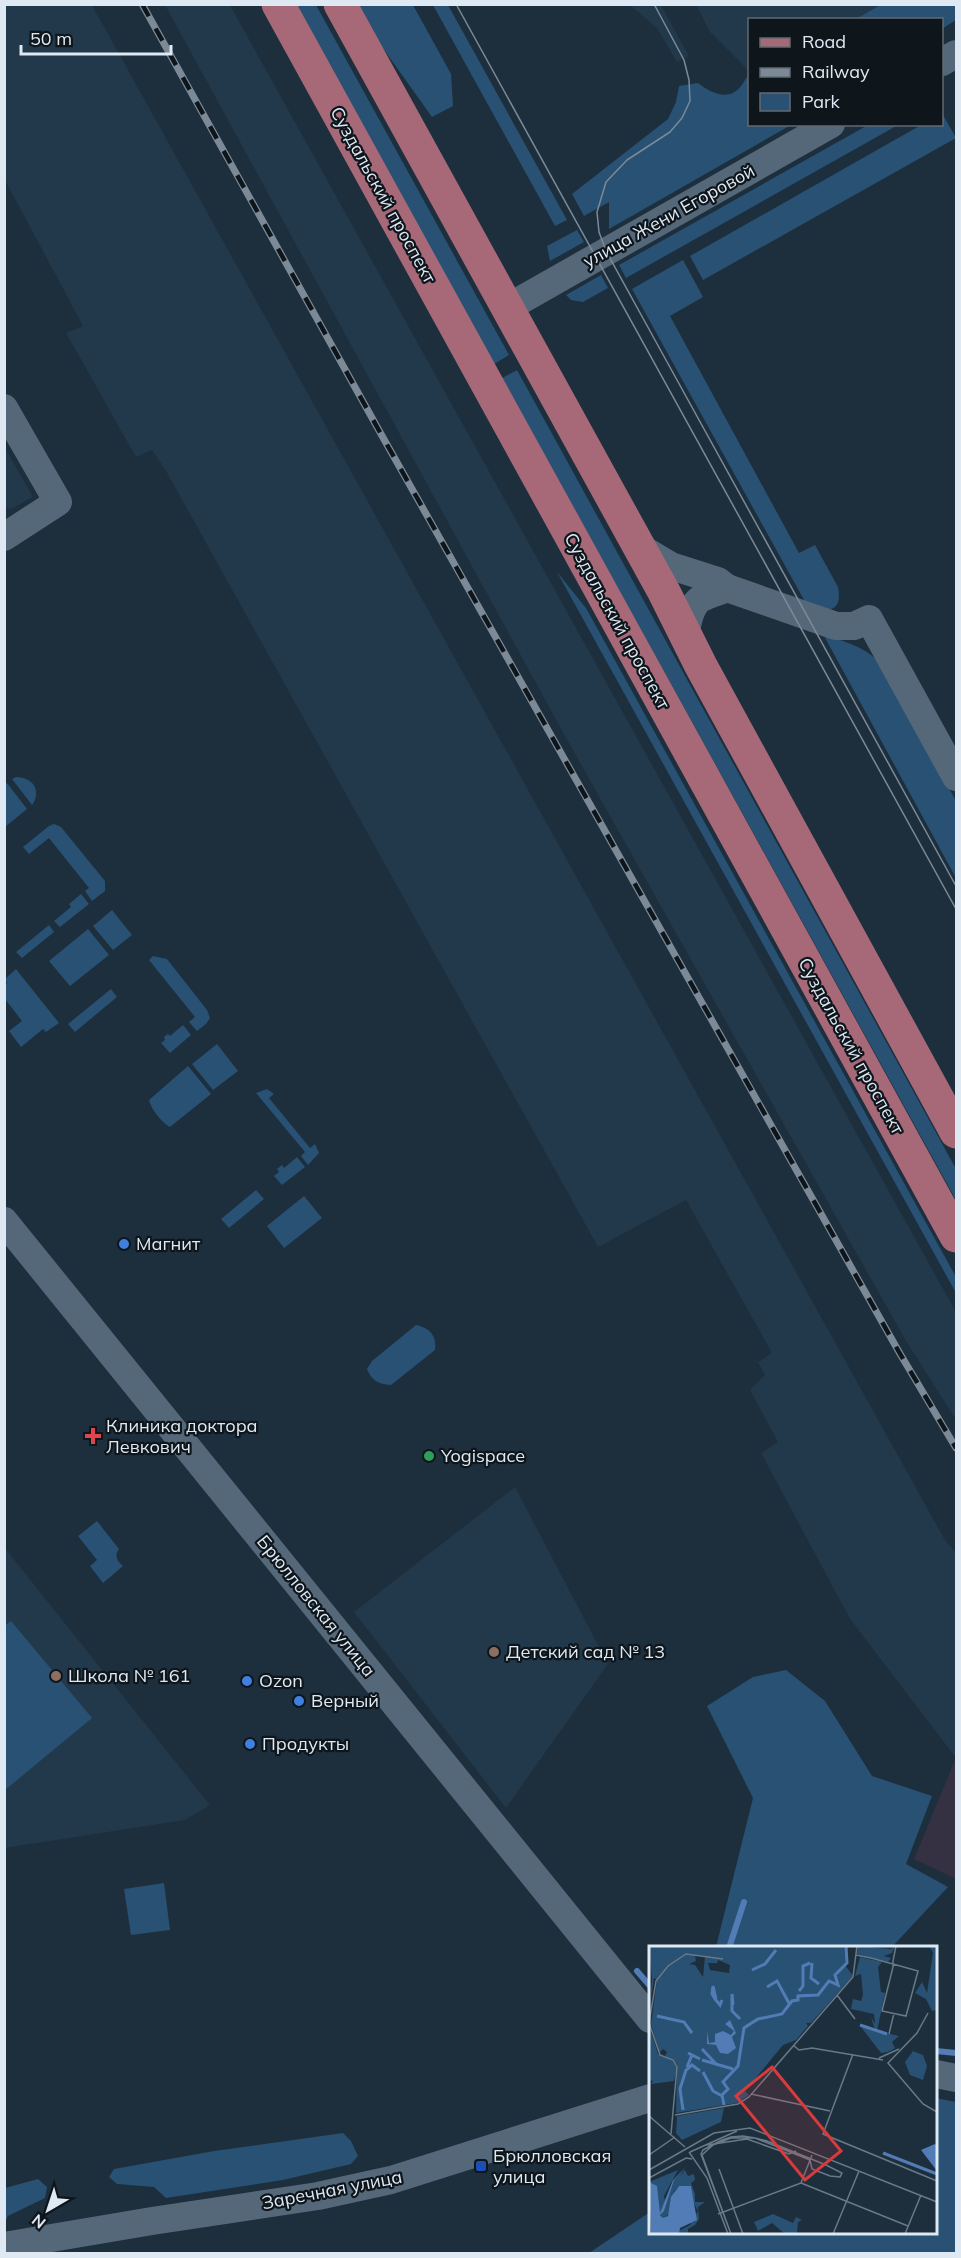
<svg xmlns="http://www.w3.org/2000/svg" width="961" height="2258" font-family="Mulish,sans-serif">
	<style>
		.commercial { fill: #353142 }
		.built { fill: #21394b }
		.green { fill: #285173 }
		.lines { fill: none; stroke-linecap: round; stroke-linejoin: round }
		.stream { stroke: #527cb5; stroke-width: 6 }
		.minor { stroke: #556879; stroke-width: 28 }
		.major { stroke: #a76978; stroke-width: 33 }
		.tram { stroke: #7c8a97; stroke-width: 1.5 }
		.rail-casing { stroke: #7c8a97; stroke-width: 7 }
		.rail { stroke: #0e161c; stroke-width: 4.5; stroke-dasharray: 14; stroke-linecap: butt }
		.shop-dot { fill: #3f7fe0; stroke: #0e161c; stroke-width: 2 }
		.health-dot { fill: #e0444e; stroke: #0e161c; stroke-width: 2 }
		.leisure-dot { fill: #2e9e5b; stroke: #0e161c; stroke-width: 2 }
		.education-dot { fill: #8d6e63; stroke: #0e161c; stroke-width: 2 }
		.transit-dot { fill: #1a4fb4; stroke: #0e161c; stroke-width: 2 }
		.labels { text-anchor: middle; stroke-width: 4.5; stroke-linejoin: round; paint-order: stroke }
		.street-label { font-size: 18px; fill: #dee9f3; stroke: #0e161c }
		.poi-label { font-size: 18px; fill: #dee9f3; stroke: #0e161c; text-anchor: start }
		.inset-river { fill: none; stroke: #527cb5; stroke-width: 3 }
		.inset-road { fill: none; stroke: #6a7986; stroke-width: 1.5 }
		.view { fill: #d73b3c; fill-opacity: 0.15; stroke: #d73b3c; stroke-width: 3 }
		.inset-edge { fill: none; stroke: #dee9f3; stroke-width: 3 }
	</style>
	<rect width="100%" height="100%" fill="#1d2e3d"/>
	<path class="commercial" d="M 956,1758 L 956,1879 L 914,1859 Z"/>
	<g class="built">
		<path d="M 4,5 L 92,5 L 945,1540 L 956,1553 L 956,1758 L 850,1619 L 761,1453 L 778,1442 L 750,1390 L 765,1375 L 758,1362 L 772,1353 L 686,1200 L 598,1247 L 166,471 L 152,450 L 136,457 L 66,333 L 83,326 L 5,180 Z"/>
		<path d="M 165,5 L 230,5 L 956,1312 L 956,1420 L 906,1341 L 566,738 Z"/>
		<path d="M 630,5 L 661,5 L 689,56 L 677,62 L 657,28 Z"/>
		<path d="M 696,5 L 882,5 L 856,19 L 750,20 L 749,71 L 710,32 Z"/>
		<path d="M 4,446 L 33,497 L 13,508 L 5,509 Z"/>
		<path d="M 515,1487 L 608,1664 L 506,1808 L 354,1612 Z"/>
		<path d="M 4,1547 L 210,1805 L 185,1820 L 5,1848 Z"/>
	</g>
	<g class="green">
		<path d="M 882,4 L 956,5 L 956,20 L 942,29 L 942,20 L 856,19 Z"/>
		<path d="M 296,5 L 316,5 L 509,355 L 494,364 Z"/>
		<path d="M 359,5 L 413,5 L 451,74 L 453,106 L 432,117 L 377,40 Z"/>
		<path d="M 433,5 L 448,5 L 567,220 L 555,226 Z"/>
		<path d="M 749,74 L 750,124 L 791,125 L 609,229 L 609,202 L 584,216 L 572,194 L 668,119 L 676,102 L 679,86 L 698,83 C 711,93 729,102 741,86 C 744,82 746,78 749,74 Z"/>
		<path d="M 942,113 L 956,138 L 703,280 L 690,256 L 921,125 L 942,124 Z"/>
		<path d="M 868,125 L 898,125 L 626,278 L 619,265 Z"/>
		<path d="M 577,230 L 584,242 L 550,261 L 547,246 Z"/>
		<path d="M 683,260 L 703,297 L 670,316 L 799,553 L 815,545 L 838,587 C 843,612 828,612 809,609 L 632,289 Z"/>
		<path d="M 601,275 L 608,288 L 583,302 L 571,300 L 566,295 Z"/>
		<path d="M 517,370 L 956,1169 L 956,1200 L 502,378 Z"/>
		<path d="M 557,572 L 586,608 L 956,1277 L 956,1293 Z"/>
		<path d="M 823,634 C 845,642 868,647 882,666 L 956,801 L 956,878 Z"/>
		<path d="M 16,777 C 33,777 42,791 32,805 L 12,779 Z"/>
		<path d="M 7,783 L 27,809 L 5,827 L 5,785 Z"/>
		<path d="M 54,824 L 61,827 L 105,881 L 105,891 L 92,901 L 85,891 L 89,888 L 49,838 L 29,854 L 23,847 L 49,826 Z"/>
		<path d="M 81,894 L 89,904 L 60,927 L 54,921 L 71,907 L 69,904 Z"/>
		<path d="M 112,910 L 132,935 L 113,950 L 93,926 Z"/>
		<path d="M 49,925 L 54,932 L 22,958 L 16,952 Z"/>
		<path d="M 88,929 L 109,955 L 70,986 L 49,961 Z"/>
		<path d="M 153,956 L 167,959 L 207,1010 L 210,1018 L 206,1024 L 197,1031 L 189,1022 L 195,1017 L 149,960 Z"/>
		<path d="M 16,969 L 59,1023 L 46,1032 L 43,1029 L 21,1047 L 9,1031 L 22,1021 L 5,999 L 5,985 L 7,983 L 5,979 Z"/>
		<path d="M 111,989 L 117,997 L 75,1032 L 68,1024 Z"/>
		<path d="M 183,1025 L 191,1035 L 170,1053 L 161,1043 L 165,1040 L 164,1037 L 168,1034 L 170,1036 Z"/>
		<path d="M 217,1044 L 238,1071 L 213,1090 L 192,1064 Z"/>
		<path d="M 188,1066 L 211,1094 L 170,1127 C 162,1123 151,1109 149,1100 Z"/>
		<path d="M 267,1089 L 274,1094 L 269,1098 L 310,1148 L 315,1144 L 319,1153 L 308,1165 L 301,1156 L 305,1152 L 256,1093 Z"/>
		<path d="M 297,1157 L 305,1167 L 282,1185 L 274,1176 L 279,1172 L 277,1169 L 282,1165 L 284,1168 Z"/>
		<path d="M 256,1190 L 264,1199 L 229,1228 L 221,1219 Z"/>
		<path d="M 304,1196 L 322,1218 L 284,1248 L 267,1226 Z"/>
		<path d="M 416,1325 C 429,1328 437,1335 435,1350 L 391,1385 C 378,1384 372,1381 367,1369 L 372,1361 Z"/>
		<path d="M 97,1521 L 119,1549 C 114,1556 117,1561 123,1566 L 103,1583 L 90,1566 L 97,1560 L 78,1536 Z"/>
		<path d="M 11,1621 L 92,1718 L 5,1790 L 4,1626 Z"/>
		<path d="M 786,1670 L 825,1701 L 872,1776 L 932,1796 L 906,1864 L 948,1887 L 892,1947 L 716,1947 L 753,1798 L 707,1706 L 753,1677 Z"/>
		<path d="M 164,1883 L 170,1930 L 131,1935 L 124,1889 Z"/>
		<path d="M 936,2098 L 956,2102 L 956,2253 L 589,2253 L 650,2212 L 650,2232 L 936,2232 Z"/>
		<path d="M 343,2133 L 351,2141 L 358,2156 L 351,2164 L 283,2180 L 166,2198 L 154,2187 L 117,2184 L 109,2177 L 114,2169 L 214,2151 Z"/>
		<path d="M 38,2179 L 47,2187 L 45,2198 L 8,2216 L 5,2223 L 5,2188 Z"/>
	</g>
	<g class="lines">
		<g class="stream">
			<path d="M 729,1948 L 744,1902"/>
			<path d="M 637,1971 L 650,1986"/>
			<path d="M 936,2051 L 956,2053"/>
		</g>
		<g class="minor">
			<path d="M 942,62 L 956,54"/>
			<path d="M 507,308 L 831,124"/>
			<path d="M 4,408 L 58,502 L 4,537"/>
			<path d="M 639,547 L 671,566 L 718,581 L 727,588 C 719,592 711,593 704,597 C 690,603 688,622 685,635"/>
			<path d="M 727,588 L 836,626 L 854,626 L 869,619 L 956,777"/>
			<path d="M 4,1221 L 650,2019"/>
			<path d="M 936,2074 L 956,2078"/>
			<path d="M 4,2246 L 152,2221 L 318,2196 L 391,2180 L 650,2098"/>
		</g>
		<g class="major">
			<path d="M 278,4 L 956,1236"/>
			<path d="M 340,4 L 664,592 L 701,666 L 956,1132"/>
		</g>
		<g class="tram">
			<path d="M 456,4 L 956,909"/>
			<path d="M 654,4 L 684,60 L 689,80 L 690,101 L 682,118 L 670,132 L 627,160 L 606,182 L 597,212 L 599,232 L 606,251 L 661,351 L 956,886"/>
		</g>
		<g class="rail-casing">
			<path id="rail" d="M 142,4 L 381,434 L 899,1352 L 956,1448"/>
		</g>
		<use href="#rail" class="rail"/>
	</g>
	<g class="shop-dot">
		<circle cx="124" cy="1244" r="6"/>
		<circle cx="247" cy="1681" r="6"/>
		<circle cx="299" cy="1701" r="6"/>
		<circle cx="250" cy="1744" r="6"/>
	</g>
	<path class="health-dot" d="M90 1427h6v6h6v6h-6v6h-6v-6h-6v-6h6z"/>
	<circle class="leisure-dot" cx="429" cy="1456" r="6"/>
	<g class="education-dot">
		<circle cx="494" cy="1652" r="6"/>
		<circle cx="56" cy="1676" r="6"/>
	</g>
	<rect class="transit-dot" x="475" y="2160" width="12" height="12" rx="3"/>
	<g class="labels">
		<g class="street-label">
			<text transform="translate(383 195) rotate(61)" y="6">Суздальский проспект</text>
			<text transform="translate(669 216) rotate(-29)" y="6">улица Жени Егоровой</text>
			<text transform="translate(617 621) rotate(61)" y="6">Суздальский проспект</text>
			<text transform="translate(851 1046) rotate(61)" y="6">Суздальский проспект</text>
			<text transform="translate(316 1606) rotate(51)" y="6">Брюлловская улица</text>
			<text transform="translate(332 2190) rotate(-11)" y="6">Заречная улица</text>
		</g>
		<g class="poi-label">
			<text x="136" y="1250">Магнит</text>
			<text x="106" y="1432">Клиника доктора<tspan x="106" dy="21">Левкович</tspan></text>
			<text x="441" y="1462">Yogispace</text>
			<text x="506" y="1658">Детский сад № 13</text>
			<text x="68" y="1682">Школа № 161</text>
			<text x="259" y="1687">Ozon</text>
			<text x="311" y="1707">Верный</text>
			<text x="262" y="1750">Продукты</text>
			<text x="493" y="2162">Брюлловская<tspan x="493" dy="21">улица</tspan></text>
		</g>
	</g>
	<g transform="translate(649 1946)">
		<rect width="288" height="288" fill="#1d2e3d"/>
		<path d="M 0,0 L 199,0 L 196,19 L 204,30 L 162,77 L 157,77 L 159,80 L 147,94 L 134,99 L 96,145 L 100,149 L 88,157 L 27,167 L 28,118 L 16,110 L 18,106 L 14,103 L 10,107 L 2,78 L 8,34 L 5,32 L 0,66 L 3,33 ZM 46,9 L 56,10 L 54,31 L 46,19 L 40,18 L 47,15 ZM 69,14 L 81,19 L 80,27 L 61,24 L 59,17 L 68,17 ZM 209,0 L 242,3 L 246,0 L 243,7 L 235,10 L 242,12 L 239,16 L 208,8 ZM 280,0 L 288,0 L 288,64 L 283,65 L 277,53 L 266,47 L 273,36 L 278,47 L 284,7 ZM 211,11 L 233,16 L 229,21 L 232,46 L 236,47 L 228,85 L 250,90 L 243,96 L 246,102 L 256,96 L 243,104 L 239,106 L 232,107 L 212,81 L 226,85 L 222,71 L 226,78 L 225,68 L 202,63 L 204,53 L 212,55 L 214,49 L 212,28 L 206,30 ZM 0,80 L 9,108 L 23,114 L 28,122 L 25,135 L 2,138 L 4,135 L 0,134 ZM 264,105 L 274,109 L 278,120 L 274,134 L 261,129 L 256,116 ZM 75,162 L 72,176 L 33,194 L 27,187 L 28,170 ZM 36,222 L 31,230 L 36,224 L 39,230 L 45,228 L 46,234 L 42,237 L 46,248 L 46,256 L 56,256 L 49,261 L 50,273 L 46,279 L 39,283 L 39,288 L 30,288 L 29,285 L 41,279 L 49,265 L 44,255 L 42,240 L 30,240 L 25,246 L 20,268 L 14,273 L 9,264 L 8,242 L 0,236 L 29,224 L 15,250 L 16,255 L 25,234 ZM 124,268 L 144,277 L 147,271 L 153,274 L 149,276 L 148,287 L 136,288 L 123,277 L 109,285 L 105,276 Z" fill="#285173" fill-rule="evenodd"/>
		<path d="M 81,74 L 87,87 L 83,91 L 87,102 L 79,108 L 71,107 L 67,99 L 58,98 L 58,85 L 60,97 L 66,96 L 66,88 L 74,85 L 82,89 L 85,85 L 76,78 ZM 286,198 L 288,200 L 288,225 L 272,204 ZM 39,219 L 25,234 L 15,265 L 11,269 L 14,272 L 19,270 L 22,251 L 30,240 L 42,240 L 48,274 L 31,282 L 30,288 L 2,288 L 0,236 L 8,240 L 11,267 L 24,234 Z" fill="#527cb5"/>
		<path class="inset-river" d="M 163,17 L 162,32 L 170,38M 103,24 L 116,18 L 127,4M 118,41 L 128,35 L 141,59M 150,45 L 154,40 L 154,20 L 161,17M 67,53 L 64,40 L 63,48 L 66,53 L 71,59 L 73,54 L 71,59M 84,59 L 83,48 L 83,65 L 91,73M 8,70 L 35,76 L 43,87M 211,79 L 238,88M 53,103 L 68,119M 53,114 L 84,123M 38,121 L 43,109 L 39,107 L 51,113M 54,126 L 64,145 L 73,150M 75,159 L 73,149 L 79,143 L 74,136 L 89,120 L 95,82 L 109,73 L 133,68 L 143,55 L 149,54 L 149,50 L 169,49 L 180,35 L 189,39 L 186,29 L 198,17 L 197,0M 34,164 L 31,143 L 37,124 L 43,119 L 51,125M 234,207 L 288,228"/>
		<path class="inset-road" d="M 207,9 L 222,12 L 244,18 L 269,25 L 257,70 L 233,65 L 244,21 L 244,15 L 247,0M 188,49 L 206,73M 279,67 L 268,87 L 239,117 L 274,158 L 288,166M 0,77 L 11,109 L 24,114 L 28,121 L 22,188M 0,77 L 7,35 L 19,20 L 37,8 L 74,13M 240,88 L 245,67M 144,99 L 150,104 L 163,102 L 234,114M 204,108 L 174,188 L 288,235M 230,112 L 250,103M 102,148 L 181,165M 26,169 L 89,158 L 100,151 L 204,31 L 208,0M 0,170 L 36,201M 58,199 L 98,193 L 140,208 L 147,205M 40,206 L 58,232 L 79,288M 41,206 L 88,185M 0,209 L 26,191M 70,223 L 94,288M 0,224 L 65,187 L 101,182 L 288,256M 0,232 L 37,212 L 43,213M 152,237 L 259,280M 152,237 L 163,209M 69,268 L 152,237M 82,288 L 52,208 L 54,204 L 63,199 L 73,194 L 82,191 L 94,190 L 106,192 L 118,195 L 177,219 L 193,227 L 191,231 L 181,230 L 163,223 L 161,214 L 106,192 L 82,192 L 64,199 L 53,209 L 82,288M 184,288 L 210,225M 256,288 L 272,249"/>
		<path class="view" d="M 123,121 L 192,205 L 156,234 L 87,150 Z"/>
		<rect width="288" height="288" class="inset-edge"/>
	</g>
	<rect width="961" height="2258" fill="none" stroke="#dee9f3" stroke-width="12"/>
	<rect x="748" y="18" width="195" height="108" fill="#0e161c" stroke="#616a72" stroke-width="1.5"/>
	<rect x="760" y="38" width="30" height="9" fill="#a76978" stroke="#616a72" stroke-width="1.5"/>
	<text x="802" y="48" font-size="18" fill="#dee9f3">Road</text>
	<rect x="760" y="68" width="30" height="9" fill="#7c8a97" stroke="#616a72" stroke-width="1.5"/>
	<text x="802" y="78" font-size="18" fill="#dee9f3">Railway</text>
	<rect x="760" y="93" width="30" height="18" fill="#285173" stroke="#616a72" stroke-width="1.5"/>
	<text x="802" y="108" font-size="18" fill="#dee9f3">Park</text>
	<g transform="translate(48 2210) rotate(219)" stroke="#0e161c" stroke-width="4.5" paint-order="stroke">
	<path d="M0-4.5L10 22L0 15L-10 22Z" fill="#dee9f3"/>
	<text y="-9" font-size="16" font-weight="bold" text-anchor="middle" fill="#dee9f3">N</text>
	</g>
	<path d="M21 45v9h150v-9" fill="none" stroke="#dee9f3" stroke-width="3"/>
	<text x="30" y="45" font-size="18" fill="#dee9f3" stroke="#0e161c" stroke-width="4.5" paint-order="stroke">50 m</text>
</svg>
